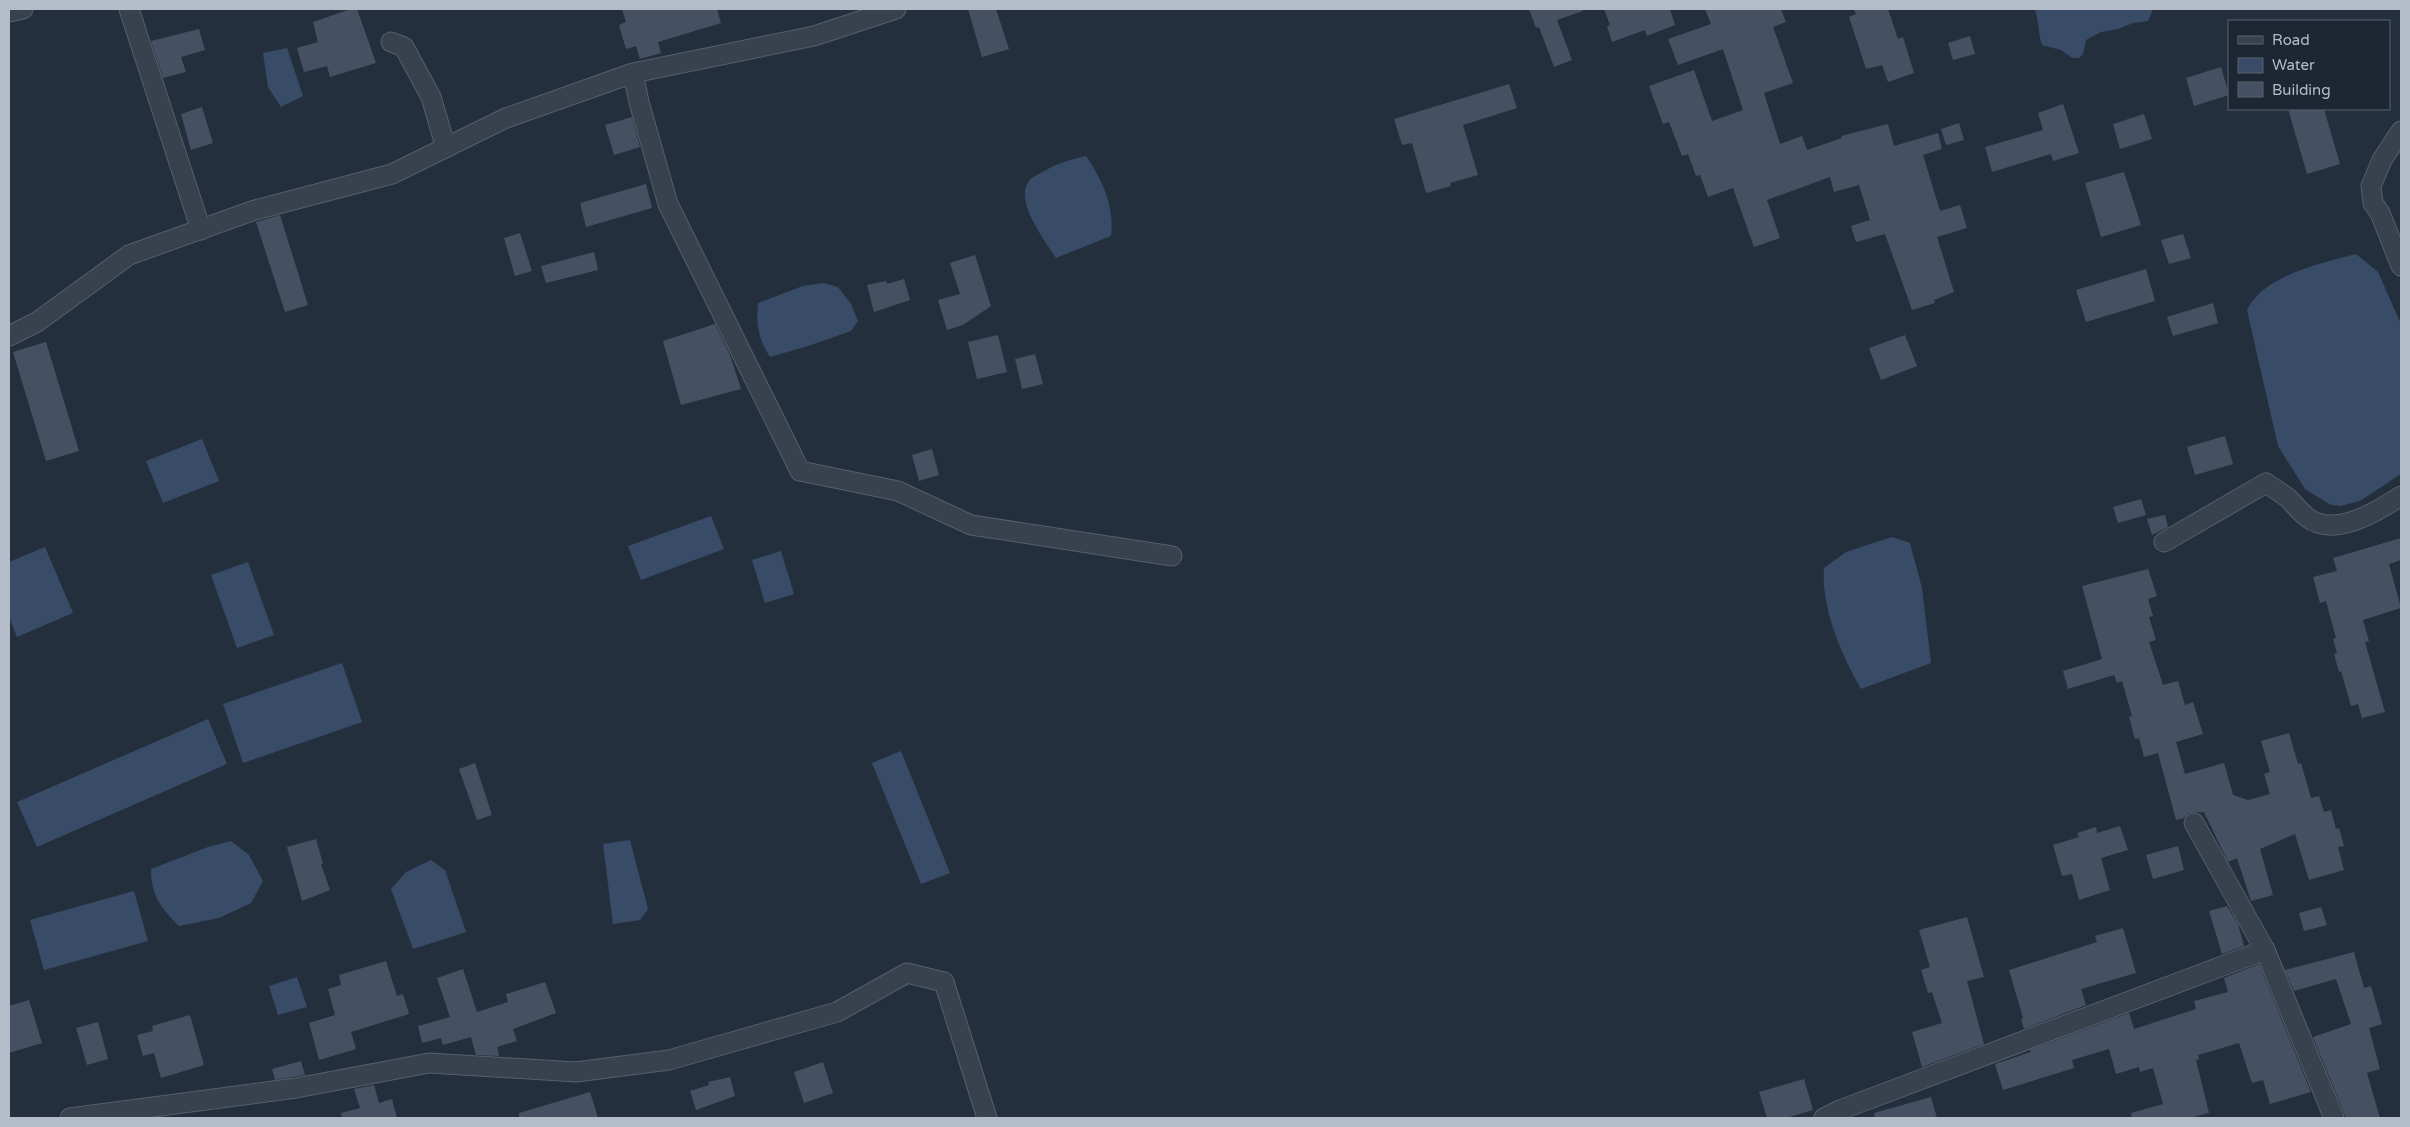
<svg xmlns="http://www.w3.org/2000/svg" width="2410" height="1127" font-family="'Varela Round',sans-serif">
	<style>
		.water { fill: #394c67 }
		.building { fill: #455162 }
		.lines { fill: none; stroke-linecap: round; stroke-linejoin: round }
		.street-casing { stroke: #565f6c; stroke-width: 21 }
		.street { stroke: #38414e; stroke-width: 19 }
	</style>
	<rect width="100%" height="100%" fill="#242f3e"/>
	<g class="water">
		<path d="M 2035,9 L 2153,9 L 2148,21 L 2133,23 L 2118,29 L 2101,32 L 2086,40 L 2083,54 L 2079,58 L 2072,58 L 2061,50 L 2042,45 C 2038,32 2039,22 2035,9 Z"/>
		<path d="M 287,48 L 303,96 L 281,107 L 268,87 L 263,53 Z"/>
		<path d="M 1086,156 C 1102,179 1115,208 1111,236 L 1056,258 C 1045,241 1010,196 1032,178 C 1036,175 1041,173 1046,170 C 1059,163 1072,159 1086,156 Z"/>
		<path d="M 2356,254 L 2378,272 L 2401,324 L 2401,474 L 2360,501 L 2340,506 L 2331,505 L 2305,489 L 2278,446 L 2247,310 C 2264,275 2322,263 2356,254 Z"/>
		<path d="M 823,283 L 838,287 L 851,304 L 858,321 L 851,331 L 808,346 L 770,357 C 758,338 756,324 758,303 L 803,286 Z"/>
		<path d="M 202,439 L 219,481 L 163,503 L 146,461 Z"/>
		<path d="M 711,516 L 724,549 L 641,580 L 628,546 Z"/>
		<path d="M 1892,537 L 1910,543 L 1922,588 L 1931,663 L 1861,689 C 1841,654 1821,608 1824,568 L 1846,552 Z"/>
		<path d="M 45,547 L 73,613 L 17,637 L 9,617 L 9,562 Z"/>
		<path d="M 781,551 L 794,594 L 765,603 L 752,560 Z"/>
		<path d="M 248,562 L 274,635 L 237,648 L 211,575 Z"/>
		<path d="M 342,663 L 362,722 L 243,763 L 223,704 Z"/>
		<path d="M 208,719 L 227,764 L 37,847 L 17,802 Z"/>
		<path d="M 901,751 L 950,873 L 921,884 L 872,763 Z"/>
		<path d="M 630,840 L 648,909 L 640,920 L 613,924 L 603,844 Z"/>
		<path d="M 231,841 L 249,855 L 263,881 L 251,903 L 219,918 L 179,926 C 161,908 151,896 151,869 L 208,847 Z"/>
		<path d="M 431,860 L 445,870 L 466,932 L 413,949 L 391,889 L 406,872 Z"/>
		<path d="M 134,891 L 148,941 L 44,970 L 30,920 Z"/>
		<path d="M 297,977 L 307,1007 L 278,1015 L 269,986 Z"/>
	</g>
	<g class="building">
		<path d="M 351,9 L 357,9 L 376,63 L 330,77 L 327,66 L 304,72 L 297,48 L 318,42 L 313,22 Z"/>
		<path d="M 622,9 L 717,9 L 721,23 L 658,42 L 661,53 L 640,59 L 636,46 L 626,49 L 619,25 L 626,22 Z"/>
		<path d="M 968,9 L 996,9 L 1009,49 L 982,57 Z"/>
		<path d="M 1529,9 L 1582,9 L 1583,11 L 1557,20 L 1572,60 L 1554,67 L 1539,27 L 1536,28 Z"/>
		<path d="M 1604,9 L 1670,9 L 1675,25 L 1647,36 L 1645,30 L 1612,42 L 1607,26 L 1610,25 Z"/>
		<path d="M 1705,9 L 1781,9 L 1786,22 L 1773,27 L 1793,83 L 1764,93 L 1780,144 L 1802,136 L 1807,150 L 1842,138 L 1841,136 L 1888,124 L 1894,146 L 1938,133 L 1942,149 L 1923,155 L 1940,211 L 1960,205 L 1967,228 L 1937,237 L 1954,292 L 1934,300 L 1935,303 L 1912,310 L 1885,234 L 1856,242 L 1851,226 L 1870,220 L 1859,185 L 1834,192 L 1830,177 L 1767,200 L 1780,238 L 1754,247 L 1733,188 L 1708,197 L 1700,175 L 1696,176 L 1688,154 L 1682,156 L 1669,122 L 1663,124 L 1649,86 L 1694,70 L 1712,121 L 1743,110 L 1723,49 L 1678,65 L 1668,39 L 1711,24 Z"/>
		<path d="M 1854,9 L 1888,9 L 1898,39 L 1903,37 L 1914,73 L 1888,82 L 1882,65 L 1866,69 L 1849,17 L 1856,14 Z"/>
		<path d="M 199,29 L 205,50 L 181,57 L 186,72 L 163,78 L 151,41 Z"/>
		<path d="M 1970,36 L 1975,54 L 1953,60 L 1948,43 Z"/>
		<path d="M 2221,67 L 2229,95 L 2194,106 L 2186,78 Z"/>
		<path d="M 1509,84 L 1517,108 L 1463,125 L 1478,175 L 1450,183 L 1451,186 L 1426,193 L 1412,143 L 1402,145 L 1394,119 Z"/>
		<path d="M 2063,104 L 2079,153 L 2053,161 L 2051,154 L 1992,172 L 1985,147 L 2043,130 L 2038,113 Z"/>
		<path d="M 202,107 L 213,143 L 191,150 L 181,114 Z"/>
		<path d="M 2288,109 L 2324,109 L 2340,164 L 2307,174 Z"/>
		<path d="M 2144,114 L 2152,139 L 2120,149 L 2113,124 Z"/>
		<path d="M 632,117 L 640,147 L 614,155 L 605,125 Z"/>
		<path d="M 1959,123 L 1964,140 L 1946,145 L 1941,129 Z"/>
		<path d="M 2124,172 L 2141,225 L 2101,237 L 2085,183 Z"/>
		<path d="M 646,184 L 652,208 L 586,227 L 580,203 Z"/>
		<path d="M 280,215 L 308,305 L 285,312 L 256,222 Z"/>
		<path d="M 520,233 L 532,271 L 515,276 L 504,238 Z"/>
		<path d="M 2183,234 L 2191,258 L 2169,264 L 2161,240 Z"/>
		<path d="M 594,252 L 598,270 L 546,283 L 541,266 Z"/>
		<path d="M 975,255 L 991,306 L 963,325 L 947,330 L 938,300 L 960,294 L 950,263 Z"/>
		<path d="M 2146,269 L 2155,301 L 2086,322 L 2076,290 Z"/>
		<path d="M 904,279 L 910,300 L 874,312 L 867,285 L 886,281 L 887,284 Z"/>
		<path d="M 2213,303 L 2218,323 L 2173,336 L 2167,317 Z"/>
		<path d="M 715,324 L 730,355 L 741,389 L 681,405 L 663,341 Z"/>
		<path d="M 998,335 L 1007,372 L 977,379 L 968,342 Z"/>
		<path d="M 1905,335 L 1917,366 L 1881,380 L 1869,348 Z"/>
		<path d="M 46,342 L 79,451 L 46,461 L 13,352 Z"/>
		<path d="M 1035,354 L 1043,384 L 1022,389 L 1015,359 Z"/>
		<path d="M 2225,436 L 2233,464 L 2195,475 L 2187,447 Z"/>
		<path d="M 932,449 L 939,475 L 919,481 L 912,455 Z"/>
		<path d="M 2141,499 L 2146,515 L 2118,523 L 2113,507 Z"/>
		<path d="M 2165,515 L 2168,527 L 2152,535 L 2147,519 Z"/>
		<path d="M 2401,538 L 2401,560 L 2389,564 L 2401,608 L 2363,620 L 2369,641 L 2365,642 L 2385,712 L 2362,718 L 2358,704 L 2351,706 L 2341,671 L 2339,672 L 2334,654 L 2337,653 L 2333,639 L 2336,638 L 2326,601 L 2320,603 L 2313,577 L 2337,571 L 2333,558 Z"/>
		<path d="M 2148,569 L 2157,596 L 2148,599 L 2153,616 L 2149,617 L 2156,640 L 2149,642 L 2163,685 L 2178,681 L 2185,705 L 2193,702 L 2203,734 L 2176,742 L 2185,774 L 2224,763 L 2233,795 L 2248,800 L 2270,794 L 2264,774 L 2270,772 L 2261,741 L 2289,733 L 2298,764 L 2301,763 L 2311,798 L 2319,796 L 2324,812 L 2331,810 L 2336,829 L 2339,828 L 2344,846 L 2338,847 L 2344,870 L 2309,880 L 2295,834 L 2260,849 L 2273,895 L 2251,901 L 2237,858 L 2228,862 L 2204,812 L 2189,813 L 2184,818 L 2176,820 L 2158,753 L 2144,757 L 2139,738 L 2135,739 L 2129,717 L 2132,716 L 2122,681 L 2117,683 L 2114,675 L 2068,689 L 2063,671 L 2102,659 L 2082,586 Z"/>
		<path d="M 475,763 L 492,815 L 477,820 L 459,769 Z"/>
		<path d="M 2120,826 L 2128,850 L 2101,858 L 2110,890 L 2079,900 L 2072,874 L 2062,876 L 2053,845 L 2079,837 L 2077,833 L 2096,827 L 2097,833 Z"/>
		<path d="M 316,839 L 323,864 L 321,864 L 330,890 L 302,901 L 287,847 Z"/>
		<path d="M 2178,846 L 2184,870 L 2153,879 L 2146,855 Z"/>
		<path d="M 2227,906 L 2238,924 L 2244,946 L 2222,954 L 2209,911 Z"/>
		<path d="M 2321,907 L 2327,925 L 2304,931 L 2299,913 Z"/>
		<path d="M 1967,917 L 1984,977 L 1967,981 L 1984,1044 L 1922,1067 L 1912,1032 L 1942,1023 L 1932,992 L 1928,993 L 1921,970 L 1930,967 L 1919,930 Z"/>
		<path d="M 2123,928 L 2136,973 L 2081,989 L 2086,1005 L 2024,1029 L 2021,1019 L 2023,1018 L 2009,970 L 2097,942 L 2095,936 Z"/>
		<path d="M 2354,952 L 2364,988 L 2371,986 L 2382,1024 L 2369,1028 L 2380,1069 L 2367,1073 L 2380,1118 L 2346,1118 L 2313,1037 L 2351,1024 L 2336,979 L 2294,991 L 2285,970 Z"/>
		<path d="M 386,961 L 397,996 L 403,994 L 409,1014 L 351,1032 L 356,1049 L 319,1060 L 309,1023 L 335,1015 L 328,989 L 341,985 L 339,975 Z"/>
		<path d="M 2259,964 L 2311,1092 L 2270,1104 L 2263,1080 L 2252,1083 L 2239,1043 L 2198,1055 L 2199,1059 L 2196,1060 L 2209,1113 L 2189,1118 L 2132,1118 L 2131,1113 L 2163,1104 L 2153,1068 L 2140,1072 L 2139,1067 L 2116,1074 L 2109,1049 L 2072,1060 L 2074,1068 L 2003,1090 L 1995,1064 L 2031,1052 L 2030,1050 L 2129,1013 L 2134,1029 L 2196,1009 L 2194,1001 L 2228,992 L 2224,978 Z"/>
		<path d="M 463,969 L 477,1012 L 508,1002 L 506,994 L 545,982 L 556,1013 L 513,1029 L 517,1041 L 497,1047 L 499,1056 L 476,1055 L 471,1037 L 443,1045 L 441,1038 L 422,1043 L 418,1026 L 450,1017 L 437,978 Z"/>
		<path d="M 29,1000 L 42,1043 L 9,1053 L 9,1006 Z"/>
		<path d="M 190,1015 L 204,1065 L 161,1078 L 154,1053 L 143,1056 L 137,1035 L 153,1031 L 152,1026 Z"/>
		<path d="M 98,1022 L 108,1059 L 87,1065 L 76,1028 Z"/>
		<path d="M 301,1061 L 305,1075 L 275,1080 L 272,1069 Z"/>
		<path d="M 823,1062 L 833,1093 L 804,1103 L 794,1072 Z"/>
		<path d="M 730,1077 L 735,1096 L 696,1110 L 690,1091 L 709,1085 L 708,1082 Z"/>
		<path d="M 1804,1079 L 1813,1110 L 1786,1118 L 1767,1118 L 1759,1092 Z"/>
		<path d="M 374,1085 L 379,1103 L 392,1099 L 397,1118 L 342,1118 L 341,1113 L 360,1108 L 354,1089 Z"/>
		<path d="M 590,1092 L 598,1118 L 519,1118 L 519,1113 Z"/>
		<path d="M 1931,1097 L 1937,1118 L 1875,1118 L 1874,1113 Z"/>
	</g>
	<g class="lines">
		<g class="street-casing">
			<g id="street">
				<path d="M 129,9 L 201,230"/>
				<path d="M 9,12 L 23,9"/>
				<path d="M 391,42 L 404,47 L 431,97 L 446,148"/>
				<path d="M 633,73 L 639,102 L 668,204 L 800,471 L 898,491 L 971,525 L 1172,556"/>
				<path d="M 2401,131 L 2382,160 L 2371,186 L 2373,203 L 2380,213 L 2401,266"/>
				<path d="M 9,336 L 37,322 L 129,255 L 255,210 L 392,174 L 506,118 L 633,73 L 814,36 L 896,9"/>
				<path d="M 2164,542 L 2266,483 C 2273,488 2282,493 2289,499 C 2295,505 2301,513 2308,518 C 2335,538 2378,511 2401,496"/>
				<path d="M 2194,823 L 2265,950"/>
				<path d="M 70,1118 L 296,1088 L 429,1063 L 576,1072 L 669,1060 L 837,1012 L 907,973 L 944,982 L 987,1118"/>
				<path d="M 1824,1118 L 1840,1110 L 2265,950 L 2334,1118"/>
			</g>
		</g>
		<use href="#street" class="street"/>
	</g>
	<rect width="2410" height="1127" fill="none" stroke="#b4bcc9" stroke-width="20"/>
	<rect x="2228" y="20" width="162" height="90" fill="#1d2633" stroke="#59626f"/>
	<rect x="2238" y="36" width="25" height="8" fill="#38414e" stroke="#59626f"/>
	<text x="2272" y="45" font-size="15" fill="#b4bcc9">Road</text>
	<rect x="2238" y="58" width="25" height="15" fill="#394c67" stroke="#59626f"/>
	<text x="2272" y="70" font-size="15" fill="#b4bcc9">Water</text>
	<rect x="2238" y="82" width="25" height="15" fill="#455162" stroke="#59626f"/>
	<text x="2272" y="95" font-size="15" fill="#b4bcc9">Building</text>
</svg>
